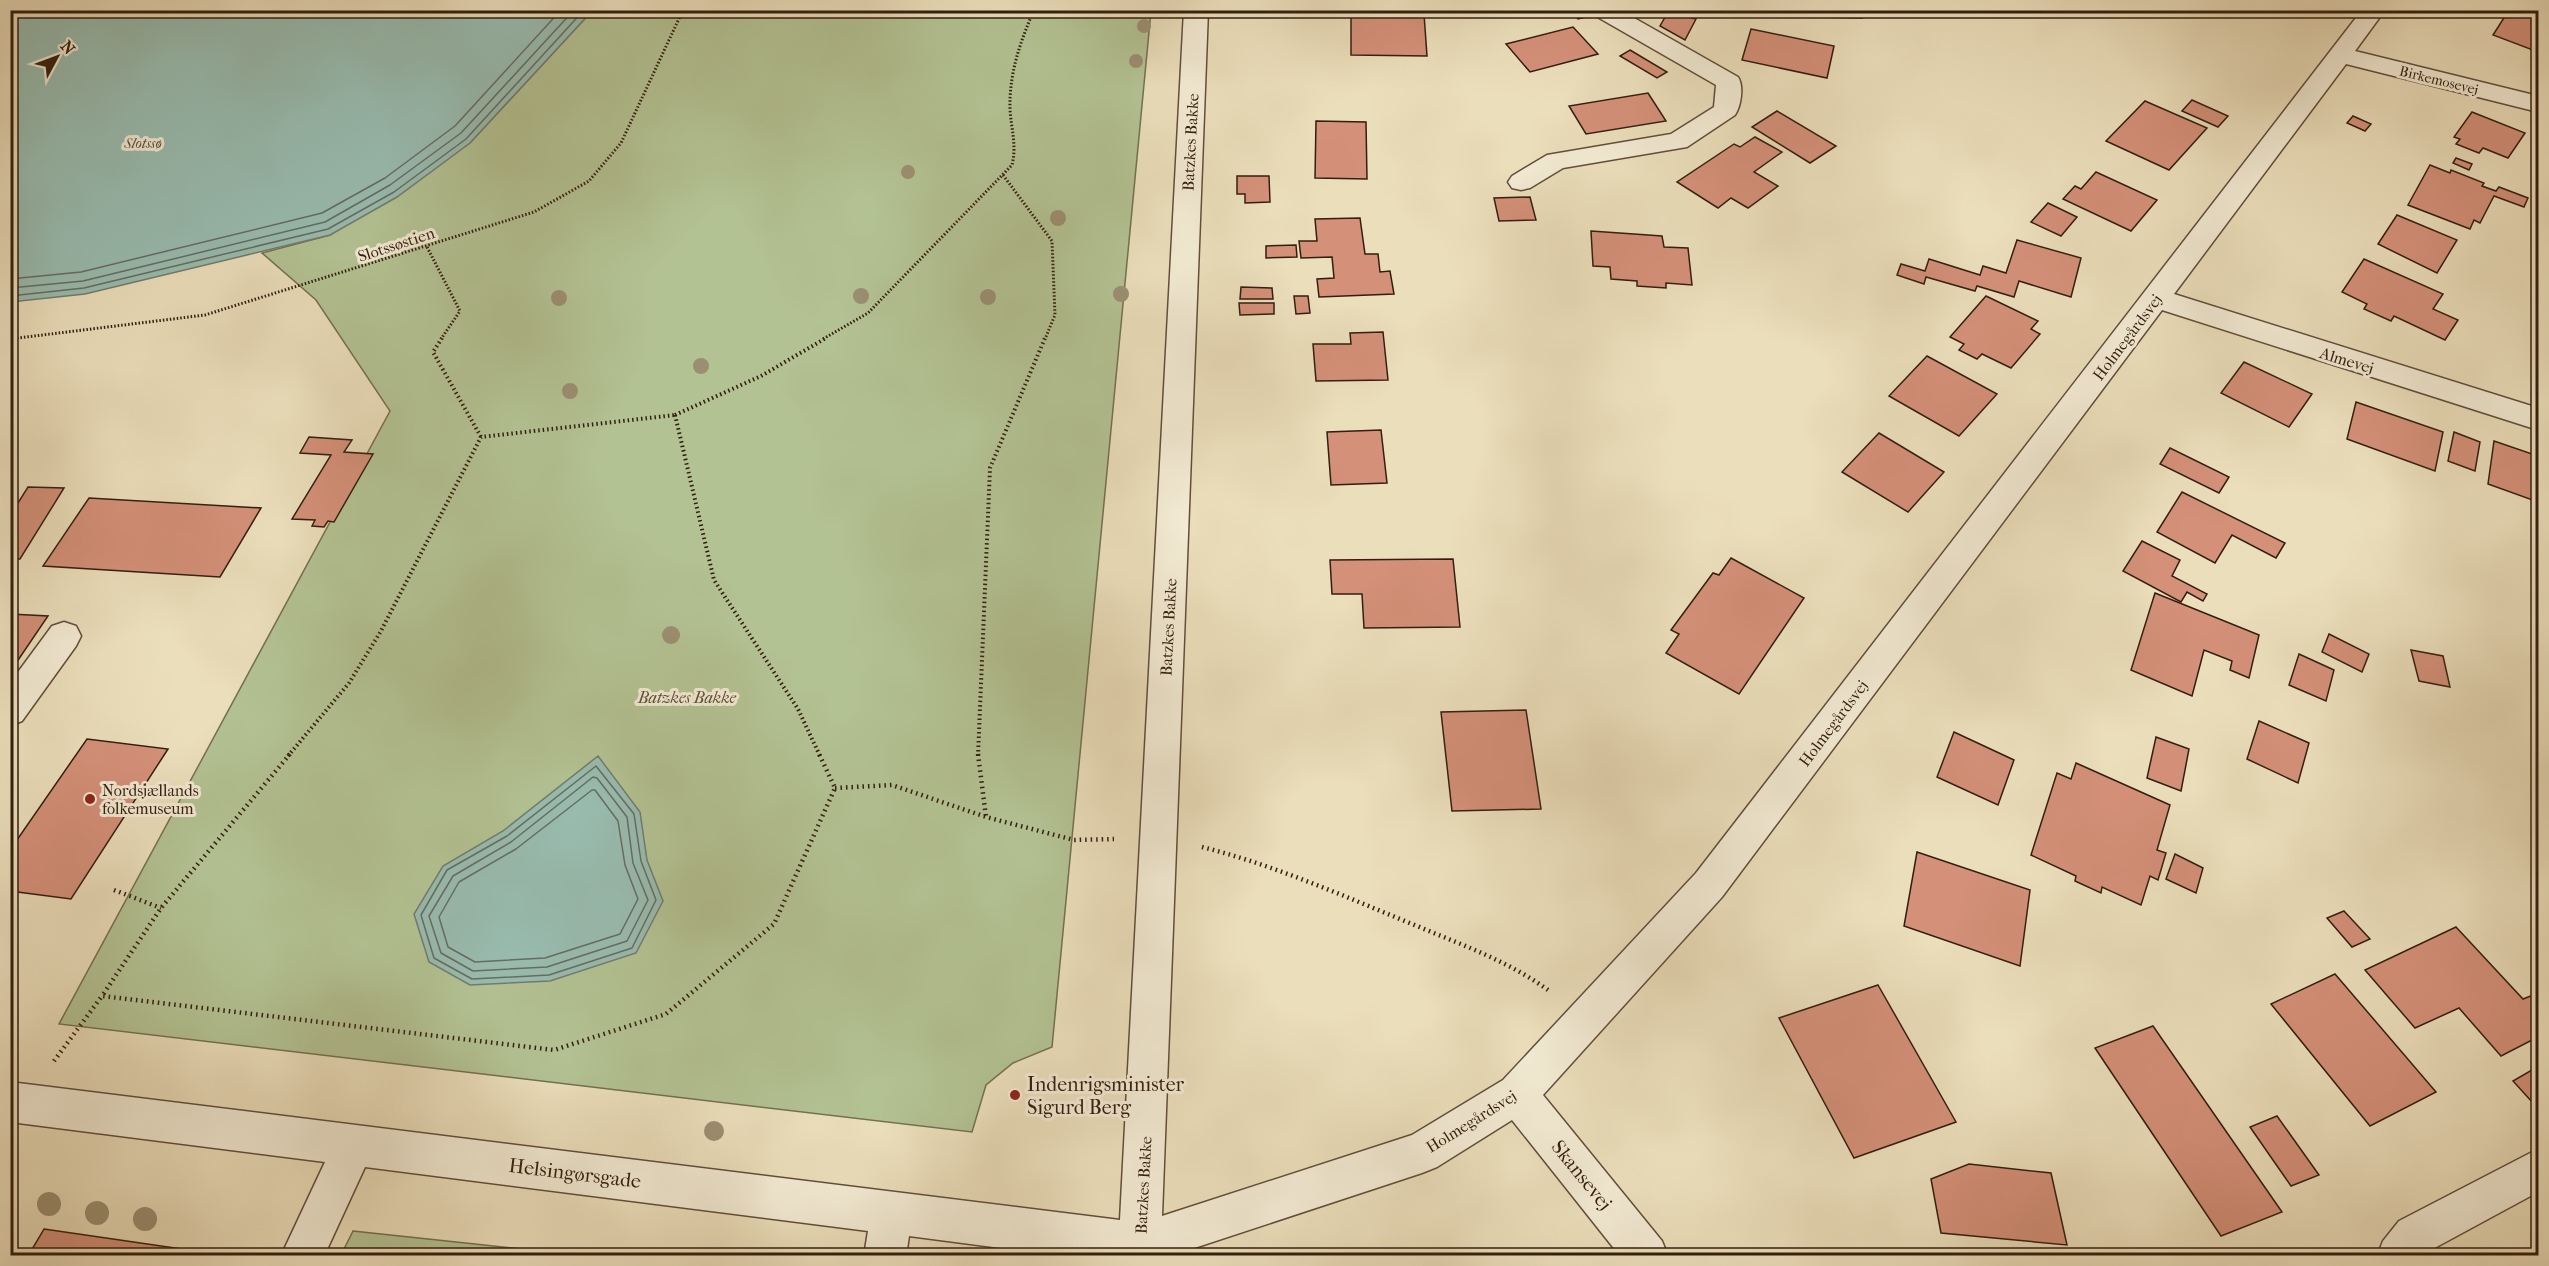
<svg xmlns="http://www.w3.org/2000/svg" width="2549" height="1266" font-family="'IM FELL French Canon',serif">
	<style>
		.green { fill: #b3c293; stroke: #737051; stroke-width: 1.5 }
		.water { fill: #98bcb0; stroke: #707d70; stroke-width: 1.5 }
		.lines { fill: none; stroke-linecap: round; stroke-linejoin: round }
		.shore { stroke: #666d60; stroke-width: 1.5 }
		.building { fill: #d49079; stroke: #331e0f; stroke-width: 1.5 }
		.minor-casing { stroke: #614e3a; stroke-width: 3 }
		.path-far2 { stroke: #331e0f; stroke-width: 3; stroke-dasharray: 1.5 2; stroke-linecap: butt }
		.path-far1 { stroke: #331e0f; stroke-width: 4; stroke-dasharray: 1.5 3; stroke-linecap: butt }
		.path { stroke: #331e0f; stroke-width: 4.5; stroke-dasharray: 1.5 4; stroke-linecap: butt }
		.minor { fill: #f2ead3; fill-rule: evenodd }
		.tree { fill: #9b8f72 }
		.poi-dot { fill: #8f2418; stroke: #f2ead3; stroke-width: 2 }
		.labels { text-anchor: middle; stroke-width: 6; stroke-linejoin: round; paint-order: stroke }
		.far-street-label { font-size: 14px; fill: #331e0f; stroke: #f2ead3 }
		.far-water-label { font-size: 15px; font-style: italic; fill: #514d3f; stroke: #f2ead3 }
		.street-label { font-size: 16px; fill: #331e0f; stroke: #f2ead3 }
		.park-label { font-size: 16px; font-style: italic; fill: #594f37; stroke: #f2ead3 }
		.poi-label { font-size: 16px; fill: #331e0f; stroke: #f2ead3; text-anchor: start }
		.near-poi-label { font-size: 20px; fill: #331e0f; stroke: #f2ead3; text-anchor: start }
		.near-street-label { font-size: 20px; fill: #331e0f; stroke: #f2ead3 }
	</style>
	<rect width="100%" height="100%" fill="#ebdebb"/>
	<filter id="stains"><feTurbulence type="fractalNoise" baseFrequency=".00333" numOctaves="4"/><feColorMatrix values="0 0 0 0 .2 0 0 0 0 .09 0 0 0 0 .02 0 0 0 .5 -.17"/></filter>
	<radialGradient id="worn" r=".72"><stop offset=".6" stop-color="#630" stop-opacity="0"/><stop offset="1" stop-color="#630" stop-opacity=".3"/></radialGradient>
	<g class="green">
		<path d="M 592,11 L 1151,11 L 1052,1047 L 1013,1063 L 986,1085 L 972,1132 L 59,1024 L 390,411 L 316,300 L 262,253 L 330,235 L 470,143 Z"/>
		<path d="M 353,1231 L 578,1255 L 341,1255 Z"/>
	</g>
	<g class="water">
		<path d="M 10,11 L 11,10 L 592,11 L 470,143 L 397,197 L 330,235 L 85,294 L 11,302 Z"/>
		<path d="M 598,756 L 640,812 L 647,860 L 663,901 L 636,953 L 550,981 L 470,985 L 429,962 L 414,914 L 443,866 L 503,831 Z"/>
	</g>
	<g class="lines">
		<g class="shore">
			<path d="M 10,279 L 81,272 L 322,213 L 385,178 L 455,126 L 561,10"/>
			<path d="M 10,288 L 83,281 L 325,222 L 390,185 L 461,133 L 574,10"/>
			<path d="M 10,296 L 84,288 L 328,229 L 394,192 L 466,139 L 584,10"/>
			<path d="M 596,766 L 634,814 L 641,861 L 656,900 L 632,948 L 549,975 L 472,979 L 434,958 L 421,915 L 447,870 L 507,836 Z"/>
			<path d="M 593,777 L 597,778 L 627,817 L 633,863 L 648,900 L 627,941 L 547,967 L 473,971 L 441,953 L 429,916 L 453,876 L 511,842 Z"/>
			<path d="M 592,790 L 595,790 L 618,821 L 625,865 L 638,899 L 620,934 L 545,958 L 475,962 L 448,947 L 439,917 L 459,882 L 516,849 Z"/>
		</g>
	</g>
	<g class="building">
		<path d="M 1587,10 L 1595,15 L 1578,19 L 1571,11 Z"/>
		<path d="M 1811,10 L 1859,10 L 1862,18 L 1813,17 Z"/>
		<path d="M 2509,10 L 2524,10 L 2538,16 L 2538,52 L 2493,35 Z"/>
		<path d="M 1668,12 L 1696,19 L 1685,40 L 1660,26 Z"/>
		<path d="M 1351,13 L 1424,14 L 1427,56 L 1351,55 Z"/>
		<path d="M 1573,27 L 1598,54 L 1530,72 L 1506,44 Z"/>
		<path d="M 1751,29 L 1834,46 L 1827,78 L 1742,60 Z"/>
		<path d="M 1630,50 L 1667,72 L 1657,78 L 1620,56 Z"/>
		<path d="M 1648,93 L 1666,121 L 1586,134 L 1569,106 Z"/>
		<path d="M 2192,100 L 2228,116 L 2218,127 L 2182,111 Z"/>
		<path d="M 2145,101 L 2207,128 L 2169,170 L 2106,141 Z"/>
		<path d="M 1777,111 L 1836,146 L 1810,163 L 1752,127 Z"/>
		<path d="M 2472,112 L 2525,133 L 2508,158 L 2483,148 L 2479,153 L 2456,144 L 2460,139 L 2454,137 Z"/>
		<path d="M 2353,116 L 2371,124 L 2365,131 L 2347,123 Z"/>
		<path d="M 1316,121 L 1366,122 L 1367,179 L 1315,178 Z"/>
		<path d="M 1755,137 L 1782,152 L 1754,172 L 1778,186 L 1748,208 L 1731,198 L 1718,208 L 1677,182 L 1734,144 L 1740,147 Z"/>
		<path d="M 2456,158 L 2472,164 L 2469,170 L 2453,163 Z"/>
		<path d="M 2430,165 L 2450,173 L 2451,170 L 2484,183 L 2482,186 L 2496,191 L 2499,187 L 2528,198 L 2524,207 L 2494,196 L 2480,223 L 2474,220 L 2470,229 L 2408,205 Z"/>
		<path d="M 2096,172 L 2157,200 L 2131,231 L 2063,199 L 2075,186 L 2081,189 Z"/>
		<path d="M 1237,176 L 1269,176 L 1270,202 L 1245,203 L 1245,194 L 1237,194 Z"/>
		<path d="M 1530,197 L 1536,220 L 1499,221 L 1494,198 Z"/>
		<path d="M 2048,203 L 2077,217 L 2061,236 L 2031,222 Z"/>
		<path d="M 2397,215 L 2457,240 L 2437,273 L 2378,244 Z"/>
		<path d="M 1360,218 L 1365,254 L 1378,254 L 1380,272 L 1390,271 L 1394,294 L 1319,297 L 1317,279 L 1334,278 L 1332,257 L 1301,258 L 1299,241 L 1317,241 L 1315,219 Z"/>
		<path d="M 1591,231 L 1662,236 L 1664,247 L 1688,248 L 1692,285 L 1666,283 L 1666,288 L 1637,286 L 1637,281 L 1611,279 L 1610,267 L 1593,266 Z"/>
		<path d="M 2017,240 L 2081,258 L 2071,297 L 2019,281 L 2014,297 L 1977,286 L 1975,291 L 1926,277 L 1924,284 L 1897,275 L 1901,264 L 1925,271 L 1929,259 L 1980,275 L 1983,266 L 2006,273 Z"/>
		<path d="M 1296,245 L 1297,257 L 1266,258 L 1266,246 Z"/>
		<path d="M 2364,259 L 2443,294 L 2433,309 L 2458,320 L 2445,340 L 2394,316 L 2391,321 L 2364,309 L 2367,304 L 2342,292 Z"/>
		<path d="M 1241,287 L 1272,288 L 1273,299 L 1240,299 Z"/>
		<path d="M 1294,296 L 1308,296 L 1310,313 L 1296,314 Z"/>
		<path d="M 1986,296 L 2038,321 L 2031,329 L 2040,334 L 2011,368 L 1982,354 L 1977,359 L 1959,350 L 1964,344 L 1950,337 Z"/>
		<path d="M 1239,303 L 1274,303 L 1274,314 L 1240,315 Z"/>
		<path d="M 1383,332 L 1388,380 L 1316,381 L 1313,344 L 1351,344 L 1350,333 Z"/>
		<path d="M 1927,356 L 1997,394 L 1959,436 L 1889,396 Z"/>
		<path d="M 2244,362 L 2312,394 L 2289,427 L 2221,393 Z"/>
		<path d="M 2356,402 L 2443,432 L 2435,471 L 2347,439 Z"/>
		<path d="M 1381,430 L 1387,483 L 1331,485 L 1327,432 Z"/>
		<path d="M 2454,432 L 2480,442 L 2475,471 L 2448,461 Z"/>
		<path d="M 1879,433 L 1944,472 L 1908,512 L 1842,472 Z"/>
		<path d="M 309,437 L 352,440 L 344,452 L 373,454 L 334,522 L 328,521 L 324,527 L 312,526 L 315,520 L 292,519 L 331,455 L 300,453 Z"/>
		<path d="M 2494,441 L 2538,456 L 2538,502 L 2488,484 Z"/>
		<path d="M 2170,448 L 2229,477 L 2219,493 L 2160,464 Z"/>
		<path d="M 28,487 L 64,488 L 20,559 L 10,559 L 10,503 L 18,503 Z"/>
		<path d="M 2182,492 L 2285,543 L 2276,558 L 2232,535 L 2215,563 L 2157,532 Z"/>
		<path d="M 89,498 L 261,508 L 220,577 L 43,566 Z"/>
		<path d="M 2142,541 L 2180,560 L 2172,576 L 2207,594 L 2203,601 L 2187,592 L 2181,602 L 2123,571 Z"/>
		<path d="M 1731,558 L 1804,598 L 1739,694 L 1666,653 L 1679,634 L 1671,630 L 1713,573 L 1719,575 Z"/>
		<path d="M 1453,559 L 1460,627 L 1364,628 L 1362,594 L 1332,594 L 1330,560 Z"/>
		<path d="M 2155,593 L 2259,635 L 2249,678 L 2230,670 L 2232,661 L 2204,650 L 2192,696 L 2131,670 Z"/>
		<path d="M 10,614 L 48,616 L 10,672 Z"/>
		<path d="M 2329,634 L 2369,654 L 2362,672 L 2322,652 Z"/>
		<path d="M 2411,650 L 2443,656 L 2450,687 L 2419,681 Z"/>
		<path d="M 2299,654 L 2334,670 L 2326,701 L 2289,685 Z"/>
		<path d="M 1526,710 L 1541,809 L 1452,811 L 1441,712 Z"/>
		<path d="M 2259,721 L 2309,743 L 2298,783 L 2247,759 Z"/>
		<path d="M 1954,732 L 2014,760 L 1998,805 L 1937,777 Z"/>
		<path d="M 2156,737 L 2189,749 L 2181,791 L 2147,778 Z"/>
		<path d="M 87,739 L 168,749 L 71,899 L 10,891 L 10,850 Z"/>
		<path d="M 2076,763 L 2170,805 L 2157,850 L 2166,853 L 2158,880 L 2150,876 L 2141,905 L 2102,887 L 2101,893 L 2075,881 L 2076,876 L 2031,855 L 2057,773 L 2071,779 Z"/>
		<path d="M 1917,852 L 2030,890 L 2020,966 L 1904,926 Z"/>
		<path d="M 2175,854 L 2203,868 L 2196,893 L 2166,879 Z"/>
		<path d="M 2344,911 L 2370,939 L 2352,947 L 2327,918 Z"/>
		<path d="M 2456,927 L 2523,999 L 2538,993 L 2538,1037 L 2501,1056 L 2459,1008 L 2415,1028 L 2365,970 Z"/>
		<path d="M 2335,974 L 2436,1092 L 2370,1126 L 2271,1004 Z"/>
		<path d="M 1878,985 L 1956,1122 L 1854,1158 L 1779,1018 Z"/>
		<path d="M 2153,1026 L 2282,1212 L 2221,1236 L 2095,1048 Z"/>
		<path d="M 2537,1067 L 2538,1100 L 2533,1103 L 2513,1081 Z"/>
		<path d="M 2277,1116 L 2319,1175 L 2291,1186 L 2250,1127 Z"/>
		<path d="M 1969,1164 L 2051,1173 L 2067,1245 L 1941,1233 L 1931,1179 Z"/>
		<path d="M 44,1229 L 230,1256 L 28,1256 Z"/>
	</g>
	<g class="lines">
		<g class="minor-casing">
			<g id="minor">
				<path d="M 1184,10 L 1208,10 L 1162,1216 L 1412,1135 L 1503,1080 L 1696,873 L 2362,10 L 2385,10 L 2355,51 L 2538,96 L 2538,112 L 2346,64 L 2174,294 L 2538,408 L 2538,430 L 2162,310 L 1722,897 L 1543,1095 L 1662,1241 L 1668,1256 L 1620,1256 L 1512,1120 L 1437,1167 L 1422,1173 L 1170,1256 L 1063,1256 L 909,1236 L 906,1256 L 864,1256 L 868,1231 L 365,1167 L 324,1256 L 281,1256 L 325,1162 L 10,1122 L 10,1082 L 1120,1220 Z"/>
				<path d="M 1591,10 L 1620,10 L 1738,77 C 1744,86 1741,106 1735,115 L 1687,147 L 1563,168 L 1530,188 L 1521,190 L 1512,188 L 1508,182 L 1512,176 L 1547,155 L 1671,134 L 1714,107 L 1716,85 L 1594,15 Z"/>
				<path d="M 64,622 L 76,626 L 81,636 L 76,646 L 22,721 L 10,726 L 10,683 L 52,626 Z"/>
				<path d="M 2538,1149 L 2538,1192 L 2429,1251 L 2425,1256 L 2377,1256 L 2383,1241 L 2399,1221 Z"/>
			</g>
		</g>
		<g class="path-far2">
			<path d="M 1003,175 L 1052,241 L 1055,315 L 1045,339"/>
			<path d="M 427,247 L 460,311 L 441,339"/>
			<path d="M 10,339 L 205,315 L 534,212 L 589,181 L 621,143 L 683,10"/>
			<path d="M 823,339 L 868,313 L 1012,165 C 1017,146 1011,128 1010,109 C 1009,74 1020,42 1034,10"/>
		</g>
		<g class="path-far1">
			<path d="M 442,338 L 433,352 L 481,437"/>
			<path d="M 10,339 L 18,338"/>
			<path d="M 675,415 L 714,580 L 798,709 L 820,756"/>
			<path d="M 675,415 L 761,376 L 826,338"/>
			<path d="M 288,756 L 349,683 L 381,631 L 481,437 L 675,415"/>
			<path d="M 978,756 L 990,468 L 1045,338"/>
		</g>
		<g class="path">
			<path d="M 290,754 L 161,908 L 102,996 L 554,1050 L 666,1014 L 774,924 L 835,788 L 819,754"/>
			<path d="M 978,754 L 986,817"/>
			<path d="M 835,788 L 892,785 L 986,817 L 1074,840 L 1114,839"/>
			<path d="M 1202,847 C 1277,866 1346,897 1417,926 C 1462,945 1508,961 1548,990"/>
			<path d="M 114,890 L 161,908"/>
			<path d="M 54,1061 L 102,996"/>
		</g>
		<use href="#minor" class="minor"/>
	</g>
	<g class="tree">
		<circle cx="1144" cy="26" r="7"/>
		<circle cx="1136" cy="61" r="7"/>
		<circle cx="908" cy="172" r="7"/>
		<circle cx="1058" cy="218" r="8"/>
		<circle cx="1121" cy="294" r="8"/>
		<circle cx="861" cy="296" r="8"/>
		<circle cx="988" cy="297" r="8"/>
		<circle cx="559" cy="298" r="8"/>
		<circle cx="701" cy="366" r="8"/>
		<circle cx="570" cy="391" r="8"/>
		<circle cx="671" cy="635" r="9"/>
		<circle cx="714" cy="1131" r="10"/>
		<circle cx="49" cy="1204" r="12"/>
		<circle cx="97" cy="1213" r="12"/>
		<circle cx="145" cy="1219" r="12"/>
	</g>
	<g class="poi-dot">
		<circle cx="90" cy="799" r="6"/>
		<circle cx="1015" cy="1095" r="6"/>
	</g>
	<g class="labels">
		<g class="far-street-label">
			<text transform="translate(2439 80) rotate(14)" y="5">Birkemosevej</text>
		</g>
		<g class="far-water-label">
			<text x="143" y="148">Slotssø</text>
		</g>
		<g class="street-label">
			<text transform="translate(1190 142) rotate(-87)" y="6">Batzkes Bakke</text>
			<text transform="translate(396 244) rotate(-18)" y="6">Slotssøstien</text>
			<text transform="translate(2127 337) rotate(-53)" y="6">Holmegårdsvej</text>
			<text transform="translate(2347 360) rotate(17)" y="6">Almevej</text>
			<text transform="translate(1168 627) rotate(-87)" y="6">Batzkes Bakke</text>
			<text transform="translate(1833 723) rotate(-53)" y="6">Holmegårdsvej</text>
			<text transform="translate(1471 1121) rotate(-32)" y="6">Holmegårdsvej</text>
			<text transform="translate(1143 1185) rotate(-87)" y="6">Batzkes Bakke</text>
		</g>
		<g class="park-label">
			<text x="687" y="703">Batzkes Bakke</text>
		</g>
		<g class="poi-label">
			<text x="102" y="796">Nordsjællands<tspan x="102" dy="18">folkemuseum</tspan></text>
		</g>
		<g class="near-poi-label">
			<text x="1027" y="1091">Indenrigsminister<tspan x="1027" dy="23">Sigurd Berg</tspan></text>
		</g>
		<g class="near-street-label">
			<text transform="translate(575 1173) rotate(7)" y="7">Helsingørsgade</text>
			<text transform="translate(1582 1175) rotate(51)" y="7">Skansevej</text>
		</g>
	</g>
	<rect width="2549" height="1266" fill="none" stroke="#ebdebb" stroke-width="36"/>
	<rect x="12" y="12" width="2525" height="1242" fill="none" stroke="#331e0f" stroke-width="3"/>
	<rect x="18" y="18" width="2513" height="1230" fill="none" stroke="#331e0f" stroke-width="1.5"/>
	<g transform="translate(57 57) rotate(49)" stroke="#f2ead3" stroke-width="4.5" paint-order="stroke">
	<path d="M0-4.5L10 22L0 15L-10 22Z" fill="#331e0f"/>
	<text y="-9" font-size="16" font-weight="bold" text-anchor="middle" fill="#331e0f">N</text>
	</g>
	<rect width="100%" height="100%" filter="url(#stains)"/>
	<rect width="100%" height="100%" fill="url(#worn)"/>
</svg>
